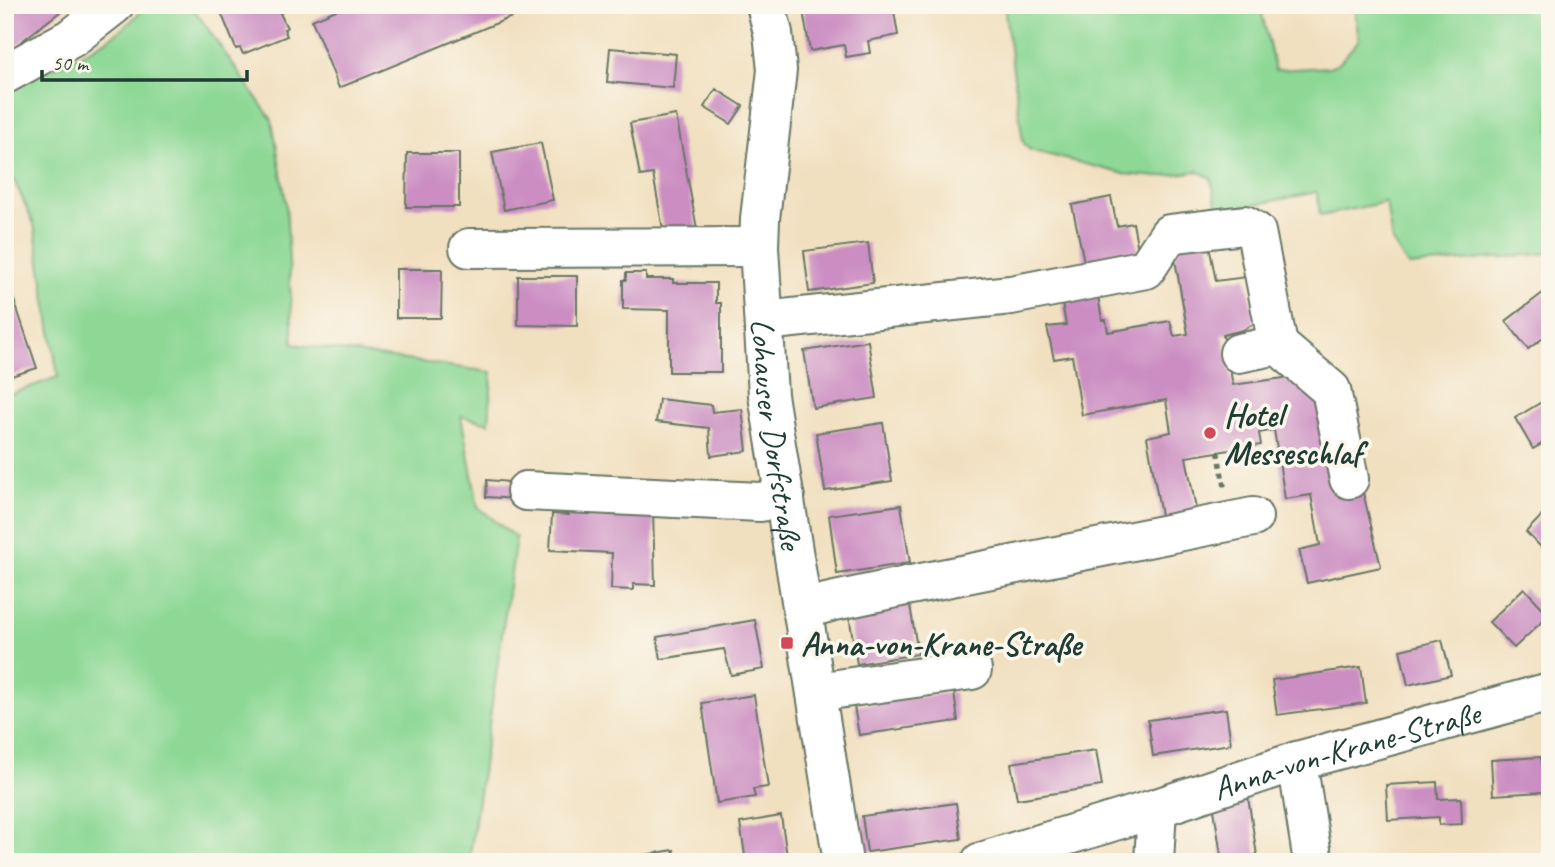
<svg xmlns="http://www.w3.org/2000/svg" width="1555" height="867" font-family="Caveat,sans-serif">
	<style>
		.green { fill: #8dd895; stroke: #568a64; stroke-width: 2 }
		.building { fill: #cb8dc2 }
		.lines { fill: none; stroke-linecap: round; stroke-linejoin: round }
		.minor-casing { stroke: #687665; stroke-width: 42 }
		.path { stroke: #687665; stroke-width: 4.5; stroke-dasharray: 5 5; stroke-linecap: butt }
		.minor { stroke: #fff; stroke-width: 38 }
		.poi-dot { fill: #d1495b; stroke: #fbf7ec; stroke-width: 2.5 }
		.labels { text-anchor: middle; stroke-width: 7; stroke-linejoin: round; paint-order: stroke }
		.poi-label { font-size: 33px; font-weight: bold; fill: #1f3d34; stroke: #fbf7ec; text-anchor: start }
		.street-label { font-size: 33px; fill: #1f3d34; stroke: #fbf7ec }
	</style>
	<rect width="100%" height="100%" fill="#fbf7ec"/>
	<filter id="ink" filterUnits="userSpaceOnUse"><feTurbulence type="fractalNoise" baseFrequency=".0143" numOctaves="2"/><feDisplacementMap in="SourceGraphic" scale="14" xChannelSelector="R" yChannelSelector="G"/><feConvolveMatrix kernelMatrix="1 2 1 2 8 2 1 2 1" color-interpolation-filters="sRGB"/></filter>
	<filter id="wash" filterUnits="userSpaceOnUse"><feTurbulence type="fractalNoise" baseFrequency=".00686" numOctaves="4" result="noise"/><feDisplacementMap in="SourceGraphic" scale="28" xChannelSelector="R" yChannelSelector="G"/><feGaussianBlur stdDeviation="1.57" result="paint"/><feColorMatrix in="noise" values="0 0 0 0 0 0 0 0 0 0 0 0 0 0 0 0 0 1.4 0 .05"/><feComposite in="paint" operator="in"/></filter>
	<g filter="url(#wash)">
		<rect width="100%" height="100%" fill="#f1e0c0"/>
		<g class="green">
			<path d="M 146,5 L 191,5 L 272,120 L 286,202 L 293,344 L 492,372 L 489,423 L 461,416 L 478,507 L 516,538 L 469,862 L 5,862 L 5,396 L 58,377 L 34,224 L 5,160 L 5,90 C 50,68 115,46 146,5 Z"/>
			<path d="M 1004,5 L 1260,5 L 1275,70 L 1329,67 L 1339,63 L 1359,40 L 1354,5 L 1550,5 L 1550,253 L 1408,266 L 1392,241 L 1386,202 L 1320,216 L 1317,192 L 1218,212 L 1211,178 L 1198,171 L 1158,177 L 1124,174 L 1030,150 L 1023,142 Z"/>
		</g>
		<g id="blocks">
			<g class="building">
				<path d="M 5,5 L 69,5 L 5,54 Z"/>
				<path d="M 218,5 L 298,5 L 280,13 L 287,28 L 284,29 L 287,36 L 243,54 L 240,48 L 236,49 Z"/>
				<path d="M 348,5 L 541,5 L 339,88 L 312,20 Z"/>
				<path d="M 802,5 L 893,5 L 898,35 L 868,41 L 870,53 L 846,57 L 844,45 L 810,51 Z"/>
				<path d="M 610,48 L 676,54 L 673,88 L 607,82 Z"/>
				<path d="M 716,89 L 743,106 L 731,124 L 704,107 Z"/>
				<path d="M 676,115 L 697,229 L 664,235 L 653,174 L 640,176 L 630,123 Z"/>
				<path d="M 541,143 L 553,200 L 504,210 L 492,152 Z"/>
				<path d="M 407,153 L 459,153 L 459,207 L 406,207 Z"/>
				<path d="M 1111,197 L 1117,226 L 1133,223 L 1139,255 L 1085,266 L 1072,205 Z"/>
				<path d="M 1208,240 L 1216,281 L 1246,277 L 1255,323 L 1243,330 L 1223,335 L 1233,385 L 1291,377 L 1320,393 L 1361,484 L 1381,567 L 1307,583 L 1299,550 L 1320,545 L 1311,495 L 1285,499 L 1274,430 L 1259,433 L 1261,445 L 1186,457 L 1197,514 L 1162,521 L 1147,437 L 1171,432 L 1166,400 L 1082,415 L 1072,356 L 1054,359 L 1047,327 L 1066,325 L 1062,303 L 1098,296 L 1102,320 L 1106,320 L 1108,332 L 1170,321 L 1174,336 L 1188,334 L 1173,248 Z"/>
				<path d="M 868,243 L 873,283 L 809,292 L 804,251 Z"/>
				<path d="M 396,269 L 442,269 L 441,318 L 396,318 Z"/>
				<path d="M 626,273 L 646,273 L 646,279 L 673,279 L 673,283 L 716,283 L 716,303 L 721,303 L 721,372 L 669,372 L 669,310 L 623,309 L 623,280 L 626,280 Z"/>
				<path d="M 518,276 L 577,276 L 577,326 L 518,325 Z"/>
				<path d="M 11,291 L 37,368 L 5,378 L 5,292 Z"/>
				<path d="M 1544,292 L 1550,299 L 1550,333 L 1528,349 L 1506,321 Z"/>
				<path d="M 868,341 L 877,398 L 813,408 L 804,351 Z"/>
				<path d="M 1550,397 L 1550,439 L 1533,449 L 1515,418 Z"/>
				<path d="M 659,399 L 711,405 L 712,412 L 742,409 L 747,451 L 711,456 L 709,428 L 656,422 Z"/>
				<path d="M 883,423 L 892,481 L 825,491 L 816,433 Z"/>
				<path d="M 487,480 L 520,483 L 519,499 L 486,497 Z"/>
				<path d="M 570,505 L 653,510 L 655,585 L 633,584 L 633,590 L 611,589 L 612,553 L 550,550 L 552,514 L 569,515 Z"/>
				<path d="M 901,505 L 910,563 L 837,574 L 829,515 Z"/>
				<path d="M 1550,507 L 1550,556 L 1526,532 Z"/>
				<path d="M 1524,588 L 1549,615 L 1514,648 L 1489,622 Z"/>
				<path d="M 909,599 L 918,654 L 857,664 L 848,609 Z"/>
				<path d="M 755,620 L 764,669 L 731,675 L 724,649 L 661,659 L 657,637 Z"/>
				<path d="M 1442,640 L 1451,675 L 1408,685 L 1400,650 Z"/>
				<path d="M 1361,667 L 1366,703 L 1277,715 L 1272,680 Z"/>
				<path d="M 954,692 L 958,721 L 859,735 L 854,706 Z"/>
				<path d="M 754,695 L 768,787 L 753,789 L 755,797 L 717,803 L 702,703 Z"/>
				<path d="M 1226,709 L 1231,744 L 1153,756 L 1148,720 Z"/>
				<path d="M 1096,750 L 1102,786 L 1017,799 L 1011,763 Z"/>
				<path d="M 1541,757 L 1543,774 L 1550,774 L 1550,800 L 1544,800 L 1543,792 L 1493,795 L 1491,760 Z"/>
				<path d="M 1437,782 L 1438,799 L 1461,798 L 1462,824 L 1439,825 L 1439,817 L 1388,820 L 1386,785 Z"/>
				<path d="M 1248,797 L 1258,862 L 1222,862 L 1213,803 Z"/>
				<path d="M 956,803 L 961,839 L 867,852 L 862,816 Z"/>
				<path d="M 781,816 L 787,856 L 746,862 L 740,823 Z"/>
				<path d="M 674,850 L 676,862 L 627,862 L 626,858 Z"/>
				<path d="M 1129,857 L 1129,862 L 1093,862 L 1093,858 Z"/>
			</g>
		</g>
	</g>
	<g filter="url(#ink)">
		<use href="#blocks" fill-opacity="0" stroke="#687665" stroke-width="2"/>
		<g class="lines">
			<g class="minor-casing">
				<g id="minor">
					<path id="s1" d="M 766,5 L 773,33 L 777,70 L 760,219 L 759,247 L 768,395 L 843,862"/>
					<path d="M 5,74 L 73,37 L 114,5"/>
					<path d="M 469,248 L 759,247"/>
					<path d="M 764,321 L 1011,295 L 1146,269 L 1169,234 L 1245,225 L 1256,232 L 1278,345"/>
					<path d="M 1239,353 L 1278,345 L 1331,390 L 1349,479"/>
					<path d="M 526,491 L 760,502 L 785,498"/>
					<path d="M 802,610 L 830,602 L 906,586 L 1253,517"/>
					<path d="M 816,692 L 972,670"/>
					<path d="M 1297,761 L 1313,862"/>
					<path id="s2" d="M 981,862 L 1157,808 L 1297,761 L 1550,692"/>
					<path d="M 1154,862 L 1157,808"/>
				</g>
			</g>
			<path class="path" d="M 1218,452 L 1225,489"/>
			<use href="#minor" class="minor"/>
		</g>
	</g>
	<g class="poi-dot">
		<circle cx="1210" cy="433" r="7"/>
		<rect x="780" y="636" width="14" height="14" rx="3.5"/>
	</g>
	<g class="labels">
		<g class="poi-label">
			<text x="1224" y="426">Hotel<tspan x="1224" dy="38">Messeschlaf</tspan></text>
			<text x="801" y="655">Anna-von-Krane-Straße</text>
		</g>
		<g class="street-label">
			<text dy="12" stroke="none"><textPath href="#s1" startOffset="432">Lohauser Dorfstraße</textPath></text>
			<text dy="12" stroke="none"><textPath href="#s2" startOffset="382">Anna-von-Krane-Straße</textPath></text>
		</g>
	</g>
	<rect width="1555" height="867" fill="none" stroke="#fbf7ec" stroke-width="28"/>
	<path d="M42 70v10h205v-10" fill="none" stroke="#1f3d34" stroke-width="3.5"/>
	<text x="52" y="70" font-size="21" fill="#1f3d34" stroke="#fbf7ec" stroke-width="5" paint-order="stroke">50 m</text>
</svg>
